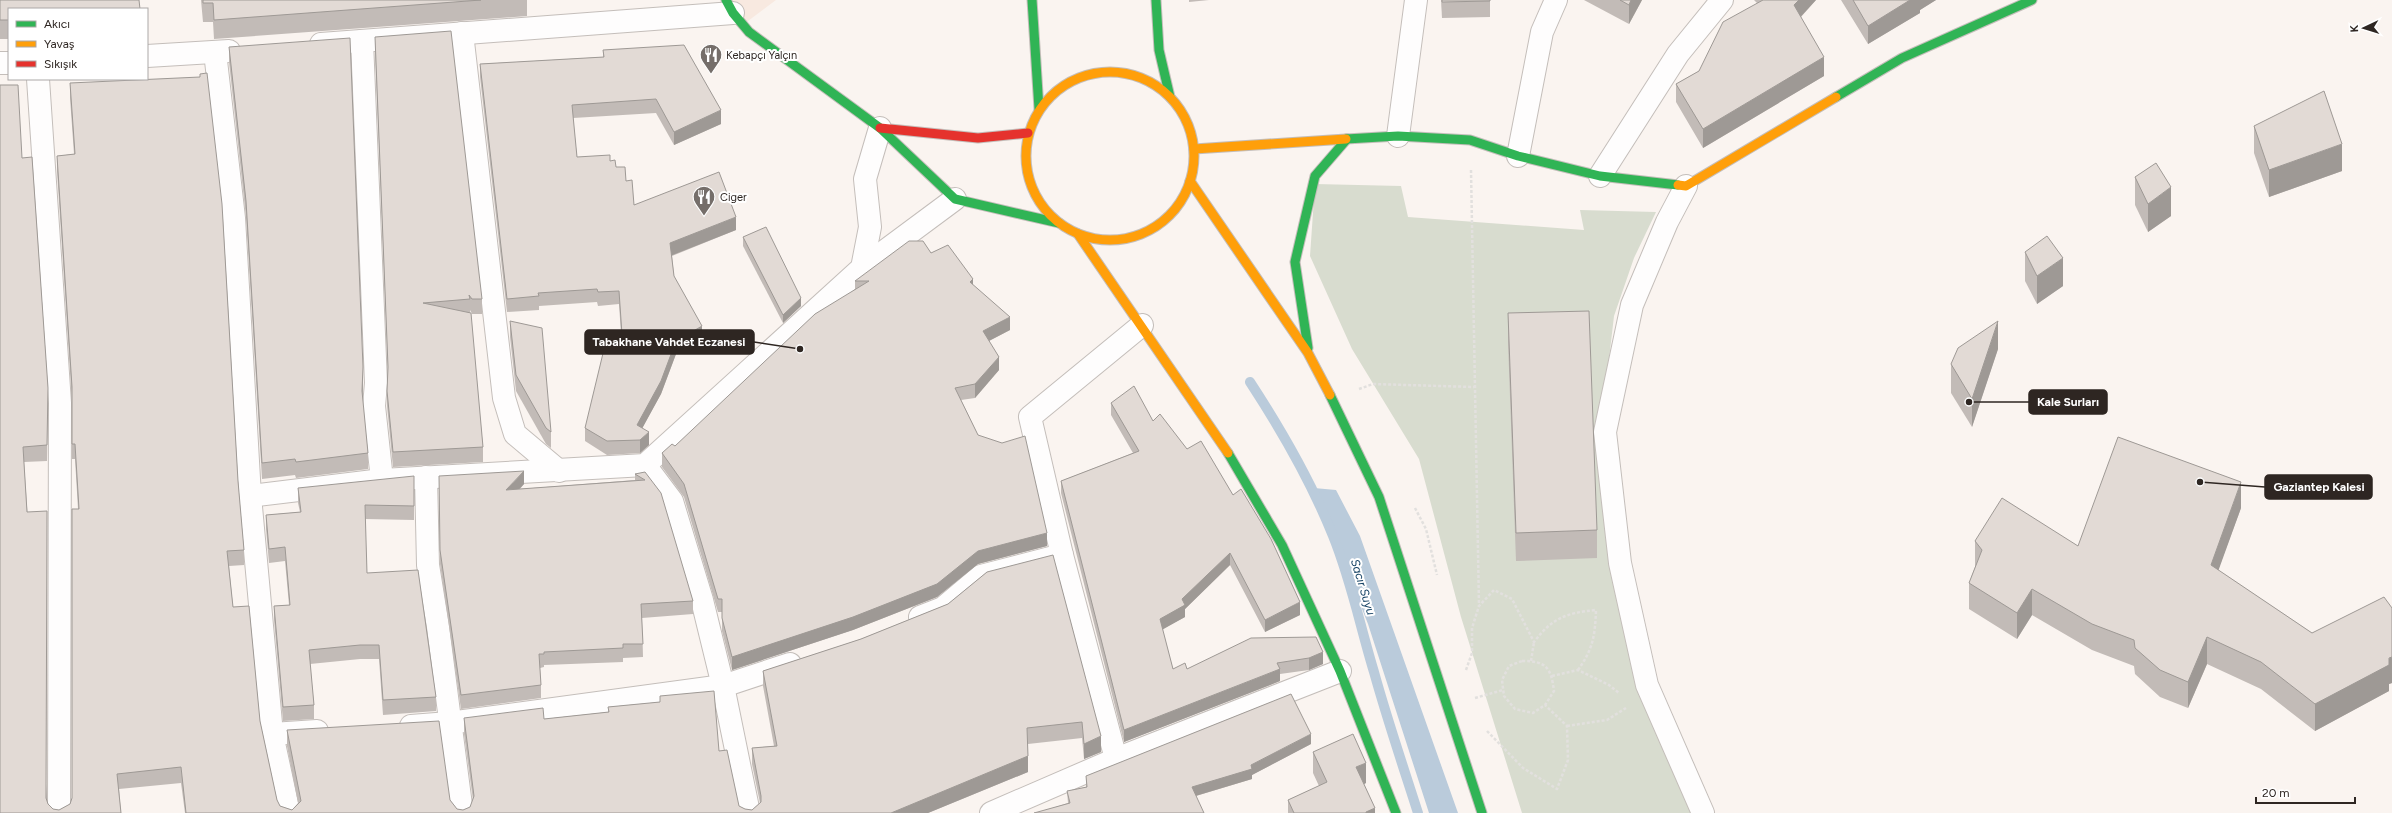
<svg xmlns="http://www.w3.org/2000/svg" width="2392" height="813" font-family="Figtree,sans-serif">
	<style>
		.built { fill: #f8e9e0 }
		.green { fill: #d8dccf }
		.water { fill: #bacbdb }
		.lines { fill: none; stroke-linecap: round; stroke-linejoin: round }
		.stream { stroke: #bacbdb; stroke-width: 10 }
		.street-casing { stroke: #c4beba; stroke-width: 24 }
		.fast-casing { stroke: #c4beba; stroke-width: 11 }
		.slow-casing { stroke: #c4beba; stroke-width: 11 }
		.jam-casing { stroke: #c4beba; stroke-width: 11 }
		.path { stroke: #e2e0de; stroke-width: 2.5; stroke-dasharray: 3 2; stroke-linecap: butt }
		.street { stroke: #fefdfd; stroke-width: 22 }
		.fast { stroke: #30b455; stroke-width: 9 }
		.slow { stroke: #ff9f0a; stroke-width: 9 }
		.jam { stroke: #e5322d; stroke-width: 9 }
		.wall { fill: #c2bbb7 }
		.shaded-wall { fill: #9e9995 }
		.building { fill: #e2dad5; stroke: #9e9995 }
		.labels { text-anchor: middle; stroke-width: 4; stroke-linejoin: round; paint-order: stroke }
		.poi-label { font-size: 11px; fill: #2e2622; stroke: #fff; text-anchor: start }
		.water-label { font-size: 12px; font-style: italic; fill: #154264; stroke: #fff }
		.leader { fill: none; stroke: #2e2622; stroke-width: 1.5 }
		.callout-dot { fill: #2e2622; stroke: #fff; stroke-width: 1.5 }
		.callout { fill: #2e2622; stroke: #2e2622; stroke-width: 1.5 }
		.callout-label { font-size: 12px; text-anchor: middle; font-weight: bold; fill: #fff }
	</style>
	<rect width="100%" height="100%" fill="#faf4f0"/>
	<path class="built" d="M 723,0 L 776,0 L 744,24 Z"/>
	<path class="green" d="M 1315,184 L 1401,186 L 1408,217 L 1584,230 L 1580,210 L 1656,212 L 1634,258 L 1614,316 L 1598,454 L 1691,813 L 1522,813 L 1461,617 L 1419,459 L 1352,349 L 1310,256 Z"/>
	<path class="water" d="M 1314,488 L 1336,490 L 1360,536 L 1458,813 L 1429,813 L 1368,624 Z"/>
	<g class="lines">
		<path class="stream" d="M 1250,382 C 1282,431 1311,481 1333,536 C 1351,580 1360,626 1374,672 C 1387,719 1403,766 1418,813"/>
		<g class="street-casing">
			<g id="street">
				<path d="M 462,33 L 504,398 L 515,434 L 559,471"/>
				<path d="M 362,41 L 376,383 L 374,406 L 382,480"/>
				<path d="M 321,44 L 733,13"/>
				<path d="M 215,52 L 234,218 L 250,496 L 272,734 L 289,813"/>
				<path d="M 147,56 L 229,51"/>
				<path d="M 0,63 L 9,63"/>
				<path d="M 38,79 L 60,403 L 59,813"/>
				<path d="M 1398,136 L 1416,0"/>
				<path d="M 1518,156 L 1542,32 L 1556,0"/>
				<path d="M 1600,176 L 1678,54 L 1722,0"/>
				<path d="M 1686,186 L 1667,222 L 1632,305 L 1605,432 L 1620,563 L 1647,685 L 1703,813"/>
				<path d="M 862,268 L 955,199"/>
				<path d="M 645,465 L 672,501 L 702,600 L 723,686 L 749,813"/>
				<path d="M 426,477 L 428,565 L 438,627 L 462,813"/>
				<path d="M 250,496 L 382,480 L 645,465 L 862,268 L 870,227 L 865,179 L 880,128"/>
				<path d="M 920,617 L 943,608 L 981,576 L 1062,555"/>
				<path d="M 411,726 L 449,723 L 723,686 L 790,664"/>
				<path d="M 272,734 L 317,731"/>
				<path d="M 1116,759 L 1062,555 L 1030,417 L 1142,325"/>
				<path d="M 991,813 L 1116,759 L 1340,671"/>
			</g>
		</g>
		<g class="fast-casing">
			<g id="fast">
				<path d="M 726,0 L 733,13 L 749,32 L 880,128 L 955,199 L 1059,223"/>
				<path d="M 1032,0 L 1039,109"/>
				<path d="M 1156,0 L 1159,50 L 1170,97"/>
				<path d="M 1836,97 L 1902,58 L 2032,0"/>
				<path d="M 1346,139 L 1398,136 L 1470,140 L 1518,156 L 1600,176 L 1678,185"/>
				<path d="M 1308,348 L 1295,262 L 1315,176 L 1347,139"/>
				<path d="M 1330,395 L 1379,497 L 1482,813"/>
				<path d="M 1228,453 L 1282,545 L 1340,671 L 1396,813"/>
			</g>
		</g>
		<g class="slow-casing">
			<g id="slow">
				<circle cx="1110" cy="156" r="84"/>
				<path d="M 1194,149 L 1346,139"/>
				<path d="M 1190,181 L 1308,353 L 1330,395"/>
				<path d="M 1678,185 L 1686,186 L 1836,97"/>
				<path d="M 1078,234 L 1228,453"/>
			</g>
		</g>
		<g class="jam-casing">
			<path id="jam" d="M 880,128 L 978,138 L 1028,133"/>
		</g>
		<g class="path">
			<path d="M 1471,170 L 1479,606"/>
			<path d="M 1359,389 L 1373,384 L 1474,387"/>
			<path d="M 1415,508 L 1426,529 L 1437,575"/>
			<path d="M 1522,661 C 1546,661 1551,667 1554,691 L 1545,705 L 1533,713 L 1515,709 L 1504,696 L 1502,680 L 1509,666 Z"/>
			<path d="M 1531,661 L 1534,642"/>
			<path d="M 1466,670 L 1472,653 L 1472,628 L 1479,606 L 1494,590 L 1512,599 L 1534,642 C 1552,618 1566,613 1596,610 C 1595,636 1593,649 1578,670"/>
			<path d="M 1552,676 L 1578,670 L 1609,685 L 1619,693"/>
			<path d="M 1475,698 L 1503,690"/>
			<path d="M 1567,726 L 1607,720 L 1626,708"/>
			<path d="M 1487,731 L 1523,768 L 1557,789 L 1568,760 L 1567,726 L 1545,705"/>
		</g>
		<use href="#street" class="street"/>
		<use href="#fast" class="fast"/>
		<use href="#slow" class="slow"/>
		<use href="#jam" class="jam"/>
	</g>
	<g class="wall">
		<path d="M 0,0 L 9,9 L 9,39 L 0,39 Z"/>
		<path d="M 201,0 L 527,0 L 527,16 L 214,39 L 213,22 L 203,22 Z"/>
		<path d="M 1189,0 L 1209,0 L 1189,2 Z"/>
		<path d="M 1441,0 L 1490,0 L 1490,17 L 1442,18 Z"/>
		<path d="M 1584,0 L 1642,0 L 1629,24 Z"/>
		<path d="M 1754,0 L 1816,0 L 1801,17 L 1824,76 L 1703,148 L 1676,102 L 1676,84 L 1699,71 L 1757,3 Z"/>
		<path d="M 1841,0 L 1936,0 L 1920,10 L 1920,13 L 1868,44 Z"/>
		<path d="M 375,37 L 482,299 L 482,314 L 472,314 L 470,310 L 470,313 L 483,447 L 483,462 L 393,467 L 387,406 L 387,391 L 388,372 L 375,52 Z"/>
		<path d="M 229,47 L 363,383 L 362,398 L 368,453 L 368,469 L 296,478 L 295,475 L 262,479 L 246,217 L 229,62 Z"/>
		<path d="M 603,50 L 721,124 L 674,145 L 656,113 L 573,118 L 577,157 L 610,161 L 626,181 L 634,205 L 736,230 L 672,256 L 674,276 L 702,339 L 676,354 L 661,394 L 642,428 L 649,445 L 640,453 L 607,455 L 585,441 L 585,428 L 622,349 L 619,304 L 598,306 L 597,302 L 539,306 L 539,310 L 507,312 L 480,77 L 480,64 L 603,57 Z"/>
		<path d="M 70,83 L 238,481 L 244,550 L 244,565 L 229,566 L 233,607 L 260,721 L 277,800 L 280,806 L 292,810 L 298,803 L 287,746 L 287,730 L 450,800 L 457,809 L 463,810 L 470,807 L 473,800 L 464,734 L 464,718 L 544,719 L 608,712 L 608,707 L 660,702 L 660,696 L 719,751 L 739,806 L 745,809 L 752,810 L 760,803 L 752,764 L 752,748 L 774,746 L 763,686 L 763,671 L 861,639 L 948,604 L 987,572 L 1101,752 L 1084,759 L 1082,738 L 1028,744 L 1028,772 L 928,813 L 185,813 L 181,783 L 119,789 L 121,813 L 0,813 L 22,158 L 48,388 L 47,461 L 24,462 L 47,798 L 48,804 L 53,809 L 59,810 L 70,804 L 72,798 L 78,509 L 75,459 L 72,459 L 72,402 L 57,171 L 57,156 L 74,154 L 70,98 Z"/>
		<path d="M 2254,126 L 2342,171 L 2269,197 L 2254,153 Z"/>
		<path d="M 2135,177 L 2171,216 L 2148,232 L 2135,205 Z"/>
		<path d="M 743,237 L 801,306 L 783,323 L 743,246 Z"/>
		<path d="M 2025,252 L 2063,286 L 2037,304 L 2025,281 Z"/>
		<path d="M 931,253 L 973,285 L 1010,330 L 989,341 L 999,370 L 975,398 L 961,400 L 978,435 L 1047,546 L 978,564 L 937,597 L 853,630 L 732,670 L 722,631 L 722,612 L 718,612 L 684,497 L 662,467 L 662,453 L 675,446 L 855,289 L 855,281 Z"/>
		<path d="M 1508,313 L 1597,530 L 1597,558 L 1516,561 L 1508,342 Z"/>
		<path d="M 510,321 L 551,432 L 551,448 L 546,444 L 516,391 L 510,337 Z"/>
		<path d="M 1998,349 L 1972,427 L 1951,393 L 1951,364 Z"/>
		<path d="M 1111,403 L 1153,421 L 1300,615 L 1265,632 L 1230,565 L 1185,609 L 1185,617 L 1162,629 L 1173,669 L 1187,669 L 1316,637 L 1323,664 L 1309,670 L 1280,674 L 1280,681 L 1124,742 L 1061,493 L 1061,481 L 1133,453 L 1111,415 Z"/>
		<path d="M 645,472 L 693,601 L 693,614 L 642,618 L 643,657 L 623,658 L 623,662 L 544,665 L 544,667 L 540,668 L 541,685 L 541,698 L 461,709 L 440,564 L 439,476 L 524,484 L 520,489 L 635,480 L 635,474 Z"/>
		<path d="M 298,488 L 414,506 L 414,520 L 365,519 L 367,573 L 436,697 L 436,711 L 383,715 L 379,659 L 360,659 L 310,664 L 314,705 L 314,719 L 283,721 L 274,620 L 274,606 L 289,605 L 285,561 L 269,563 L 266,529 L 266,515 L 300,512 L 298,503 Z"/>
		<path d="M 2241,508 L 2218,570 L 2312,633 L 2392,608 L 2392,683 L 2389,684 L 2389,691 L 2315,731 L 2261,689 L 2207,664 L 2188,708 L 2160,697 L 2135,674 L 2134,666 L 2092,650 L 2032,615 L 2017,639 L 1969,609 L 1969,583 L 1975,567 L 1975,541 L 2078,546 Z"/>
		<path d="M 1311,744 L 1252,775 L 1252,779 L 1196,796 L 1043,811 L 1068,803 L 1067,791 L 1086,787 L 1086,776 Z"/>
		<path d="M 1313,752 L 1366,783 L 1364,784 L 1375,813 L 1288,813 L 1288,800 L 1319,786 L 1313,773 Z"/>
	</g>
	<g class="shaded-wall">
		<path d="M 1631,0 L 1642,0 L 1629,24 L 1629,5 Z"/>
		<path d="M 1799,0 L 1816,0 L 1794,24 L 1794,5 Z"/>
		<path d="M 1910,0 L 1936,0 L 1920,10 L 1920,13 L 1868,44 L 1868,26 Z"/>
		<path d="M 1824,57 L 1824,76 L 1703,148 L 1703,129 Z"/>
		<path d="M 721,110 L 721,124 L 674,145 L 674,132 Z"/>
		<path d="M 2342,144 L 2342,171 L 2269,197 L 2269,170 Z"/>
		<path d="M 2171,187 L 2171,216 L 2148,232 L 2148,204 Z"/>
		<path d="M 736,217 L 736,230 L 670,256 L 670,243 Z"/>
		<path d="M 2063,258 L 2063,286 L 2037,304 L 2037,276 Z"/>
		<path d="M 973,279 L 973,292 L 970,282 Z"/>
		<path d="M 801,298 L 801,306 L 783,323 L 783,315 Z"/>
		<path d="M 1010,317 L 1010,330 L 983,344 L 983,331 Z"/>
		<path d="M 1998,321 L 1998,349 L 1972,427 L 1972,399 Z"/>
		<path d="M 702,326 L 702,339 L 676,354 L 661,394 L 637,438 L 637,425 L 676,341 Z"/>
		<path d="M 999,357 L 999,370 L 975,398 L 975,384 Z"/>
		<path d="M 363,367 L 363,383 L 362,407 L 362,391 Z"/>
		<path d="M 649,432 L 649,445 L 640,453 L 640,440 Z"/>
		<path d="M 524,471 L 524,484 L 506,503 L 506,490 Z"/>
		<path d="M 2241,482 L 2241,508 L 2211,591 L 2211,565 Z"/>
		<path d="M 1047,533 L 1047,546 L 978,564 L 937,597 L 853,630 L 732,670 L 732,657 L 978,551 Z"/>
		<path d="M 1230,553 L 1230,565 L 1185,609 L 1185,617 L 1160,631 L 1160,619 L 1182,599 Z"/>
		<path d="M 2032,589 L 2032,615 L 2017,639 L 2017,613 Z"/>
		<path d="M 1300,602 L 1300,615 L 1265,632 L 1265,620 Z"/>
		<path d="M 2207,637 L 2207,664 L 2188,708 L 2188,682 Z"/>
		<path d="M 1323,652 L 1323,664 L 1309,670 L 1309,658 Z"/>
		<path d="M 2392,657 L 2392,683 L 2389,684 L 2389,691 L 2315,731 L 2315,704 Z"/>
		<path d="M 1280,669 L 1280,681 L 1124,742 L 1124,730 Z"/>
		<path d="M 1311,734 L 1311,744 L 1252,775 L 1252,779 L 1192,797 L 1192,787 L 1251,765 Z"/>
		<path d="M 1101,736 L 1101,752 L 1084,759 L 1084,744 Z"/>
		<path d="M 1028,756 L 1028,772 L 928,813 L 891,813 Z"/>
		<path d="M 1366,763 L 1366,783 L 1356,788 L 1356,767 Z"/>
		<path d="M 1375,808 L 1375,813 L 1366,813 L 1366,812 Z"/>
	</g>
	<g class="building">
		<path d="M 0,0 L 139,0 L 140,9 L 9,9 L 9,20 L 0,20 Z"/>
		<path d="M 203,0 L 481,0 L 214,20 L 213,3 L 203,3 Z"/>
		<path d="M 1442,0 L 1490,0 L 1490,1 L 1442,2 Z"/>
		<path d="M 1620,0 L 1631,0 L 1629,5 Z"/>
		<path d="M 1763,0 L 1799,0 L 1794,5 L 1824,57 L 1703,129 L 1676,84 L 1699,71 L 1723,22 Z"/>
		<path d="M 1853,0 L 1910,0 L 1868,26 Z"/>
		<path d="M 451,31 L 482,299 L 472,299 L 469,295 L 470,299 L 423,303 L 471,313 L 483,447 L 393,452 L 387,391 L 388,367 L 375,37 Z"/>
		<path d="M 350,38 L 363,367 L 362,391 L 368,453 L 296,462 L 295,459 L 262,463 L 246,201 L 229,47 Z"/>
		<path d="M 684,45 L 721,110 L 674,132 L 656,99 L 572,105 L 577,157 L 610,155 L 610,161 L 615,160 L 616,167 L 625,167 L 626,181 L 632,180 L 634,205 L 719,172 L 736,217 L 670,243 L 674,276 L 702,326 L 676,341 L 661,381 L 637,425 L 649,432 L 640,440 L 607,441 L 585,428 L 605,345 L 623,349 L 619,291 L 598,292 L 597,289 L 538,293 L 539,296 L 507,299 L 480,64 L 604,57 L 603,50 Z"/>
		<path d="M 207,73 L 222,204 L 238,481 L 244,550 L 227,551 L 233,607 L 249,606 L 260,721 L 277,800 L 280,806 L 292,810 L 301,801 L 287,730 L 439,721 L 450,800 L 457,809 L 463,810 L 470,807 L 474,796 L 464,718 L 543,708 L 544,719 L 609,712 L 608,707 L 660,702 L 660,696 L 714,691 L 719,751 L 727,750 L 739,806 L 745,809 L 752,810 L 761,802 L 761,796 L 752,748 L 777,746 L 763,671 L 861,639 L 948,604 L 987,572 L 1053,555 L 1101,736 L 1084,744 L 1082,722 L 1027,728 L 1028,756 L 891,813 L 186,813 L 181,767 L 117,774 L 121,813 L 0,813 L 0,85 L 18,85 L 22,158 L 32,157 L 48,388 L 47,445 L 23,447 L 27,512 L 47,511 L 46,798 L 48,804 L 53,809 L 59,810 L 70,804 L 72,798 L 72,509 L 79,509 L 75,444 L 72,444 L 72,387 L 57,156 L 75,154 L 70,83 L 200,77 L 200,74 Z"/>
		<path d="M 2324,91 L 2342,144 L 2269,170 L 2254,126 Z"/>
		<path d="M 2156,163 L 2171,187 L 2148,204 L 2135,177 Z"/>
		<path d="M 766,227 L 801,298 L 783,315 L 743,237 Z"/>
		<path d="M 2047,236 L 2063,258 L 2037,276 L 2025,252 Z"/>
		<path d="M 909,241 L 923,241 L 931,253 L 948,245 L 973,279 L 970,282 L 1010,317 L 983,331 L 999,357 L 975,384 L 955,388 L 978,435 L 1002,443 L 1025,436 L 1047,533 L 978,551 L 937,584 L 853,617 L 732,657 L 722,618 L 722,599 L 718,599 L 684,484 L 662,453 L 672,444 L 675,446 L 815,314 L 869,281 L 855,281 Z"/>
		<path d="M 1589,311 L 1597,530 L 1516,533 L 1508,313 Z"/>
		<path d="M 510,321 L 542,328 L 551,432 L 546,428 L 516,375 Z"/>
		<path d="M 1998,321 L 1972,399 L 1951,364 L 1958,348 Z"/>
		<path d="M 1134,386 L 1153,421 L 1160,414 L 1187,449 L 1201,441 L 1233,495 L 1241,489 L 1271,539 L 1300,602 L 1265,620 L 1230,553 L 1182,599 L 1185,605 L 1160,619 L 1173,669 L 1185,663 L 1187,669 L 1251,638 L 1316,637 L 1323,652 L 1309,658 L 1277,663 L 1280,669 L 1124,730 L 1061,481 L 1139,451 L 1111,403 Z"/>
		<path d="M 2118,437 L 2241,482 L 2211,565 L 2312,633 L 2384,597 L 2392,608 L 2392,657 L 2389,658 L 2389,665 L 2315,704 L 2261,662 L 2207,637 L 2188,682 L 2160,670 L 2135,648 L 2134,640 L 2092,624 L 2032,589 L 2017,613 L 1969,583 L 1982,550 L 1975,541 L 2002,498 L 2078,546 Z"/>
		<path d="M 524,471 L 506,490 L 645,480 L 635,474 L 645,472 L 661,493 L 693,601 L 641,604 L 643,644 L 623,644 L 623,648 L 544,652 L 544,654 L 539,654 L 541,685 L 461,695 L 440,550 L 439,476 Z"/>
		<path d="M 414,476 L 414,506 L 365,505 L 367,573 L 418,570 L 436,697 L 383,700 L 379,645 L 360,645 L 309,650 L 314,705 L 283,707 L 274,606 L 290,605 L 285,547 L 269,549 L 266,515 L 301,512 L 298,488 Z"/>
		<path d="M 1291,694 L 1311,734 L 1251,765 L 1252,769 L 1192,787 L 1204,813 L 1034,813 L 1070,803 L 1067,791 L 1087,787 L 1086,776 Z"/>
		<path d="M 1353,734 L 1366,763 L 1356,767 L 1375,808 L 1366,812 L 1366,813 L 1294,813 L 1288,800 L 1327,782 L 1313,752 Z"/>
	</g>
	<defs>
		<g id="restaurant-pin" transform="scale(1.15)"><path d="M0 17L-7.5 6A9.5 9.5 0 1 1 7.5 6Z" fill="#756e6a" stroke="#fff"/><path d="M-5-6h1v4h1v-4h1v4h1v-4h1v5L-1.5 .5V6h-2V.5L-5-1ZM5-6V6H3V1.5H1.5Q1.5-4 5-6Z" fill="#fff"/></g>
	</defs>
	<g fill-rule="evenodd">
		<use href="#restaurant-pin" x="711" y="55"/>
		<use href="#restaurant-pin" x="704" y="197"/>
	</g>
	<g class="labels">
		<g class="poi-label">
			<text x="726" y="59">Kebapçı Yalçın</text>
			<text x="720" y="201">Ciger</text>
		</g>
		<g class="water-label">
			<text transform="translate(1363 587) rotate(73)" y="4">Sacır Suyu</text>
		</g>
	</g>
	<path class="leader" d="M800 349L754 342M1969 402L2029 402M2200 482L2265 487"/>
	<g class="callout-dot">
		<circle cx="800" cy="349" r="4"/>
		<circle cx="1969" cy="402" r="4"/>
		<circle cx="2200" cy="482" r="4"/>
	</g>
	<g class="callout">
		<rect x="585" y="330" width="169" height="24" rx="4"/>
		<rect x="2029" y="390" width="78" height="24" rx="4"/>
		<rect x="2265" y="475" width="107" height="24" rx="4"/>
	</g>
	<g class="callout-label">
		<text x="669" y="346">Tabakhane Vahdet Eczanesi</text>
		<text x="2068" y="406">Kale Surları</text>
		<text x="2319" y="491">Gaziantep Kalesi</text>
	</g>
	<rect x="8" y="8" width="140" height="72" fill="#ffffff" stroke="#aba8a7"/>
	<rect x="16" y="21" width="20" height="6" fill="#30b455" stroke="#aba8a7"/>
	<text x="44" y="28" font-size="12" fill="#2e2622">Akıcı</text>
	<rect x="16" y="41" width="20" height="6" fill="#ff9f0a" stroke="#aba8a7"/>
	<text x="44" y="48" font-size="12" fill="#2e2622">Yavaş</text>
	<rect x="16" y="61" width="20" height="6" fill="#e5322d" stroke="#aba8a7"/>
	<text x="44" y="68" font-size="12" fill="#2e2622">Sıkışık</text>
	<g transform="translate(2364 28) rotate(266)" stroke="#ffffff" stroke-width="3" paint-order="stroke">
	<path d="M0-3L7 15L0 10L-7 15Z" fill="#2e2622"/>
	<text y="-6" font-size="11" font-weight="bold" text-anchor="middle" fill="#2e2622">K</text>
	</g>
	<path d="M2256 797v6h99v-6" fill="none" stroke="#2e2622" stroke-width="2"/>
	<text x="2262" y="797" font-size="12" fill="#2e2622" stroke="#ffffff" stroke-width="3" paint-order="stroke">20 m</text>
</svg>
